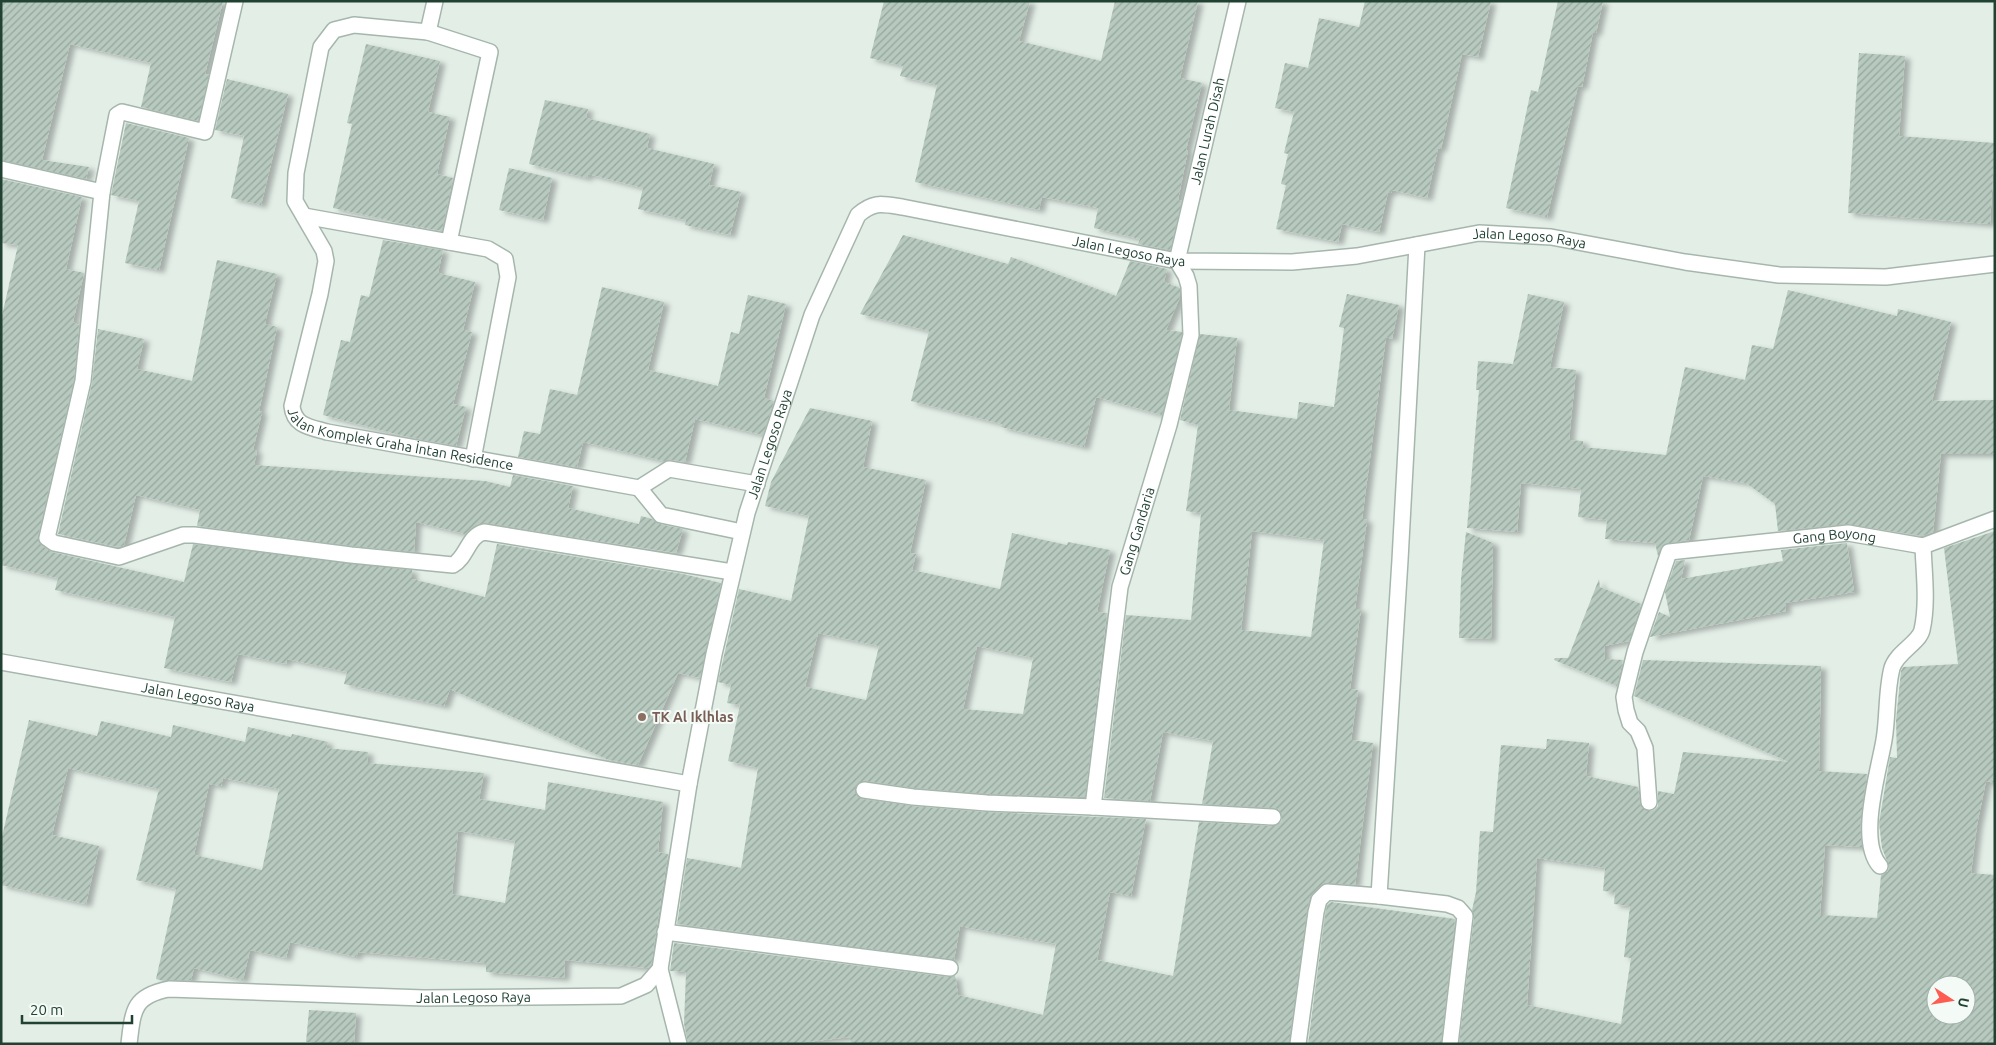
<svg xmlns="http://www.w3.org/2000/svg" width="1996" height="1045" font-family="Ubuntu,sans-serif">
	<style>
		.building { fill: url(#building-hatch); fill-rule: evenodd; filter: url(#shadow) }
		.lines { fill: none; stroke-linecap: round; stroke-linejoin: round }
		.minor-casing { stroke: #a5b7ad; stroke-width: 18 }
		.tertiary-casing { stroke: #a5b7ad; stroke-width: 18 }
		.minor { stroke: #fff; stroke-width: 15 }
		.tertiary { stroke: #fff; stroke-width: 15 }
		.education-dot { fill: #8d6e63; stroke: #f4faf6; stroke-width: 2 }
		.labels { text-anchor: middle; stroke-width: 4; stroke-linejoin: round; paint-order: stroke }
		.street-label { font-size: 14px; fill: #214233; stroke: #f4faf6 }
		.education-label { font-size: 14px; font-weight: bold; fill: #785e54; stroke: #f4faf6; text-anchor: start }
	</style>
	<defs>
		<pattern id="building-hatch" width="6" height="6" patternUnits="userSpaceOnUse" patternTransform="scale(1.25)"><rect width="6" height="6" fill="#b8cac0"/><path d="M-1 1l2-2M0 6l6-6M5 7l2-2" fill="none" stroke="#95a69d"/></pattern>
		<filter id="shadow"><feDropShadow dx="5.5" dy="3" stdDeviation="2.5" flood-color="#0004"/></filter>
	</defs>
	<rect width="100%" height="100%" fill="#e3eee7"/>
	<g class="building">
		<path d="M 1,1 L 223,1 L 205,74 L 209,75 L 198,121 L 141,107 L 151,63 L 70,44 L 42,160 L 89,167 L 86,179 L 1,160 Z"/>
		<path d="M 884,1 L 1030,1 L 1019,41 L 1101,61 L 1115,1 L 1198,1 L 1180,78 L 1202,83 L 1186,150 L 1188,150 L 1178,200 L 1182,201 L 1170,250 L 1138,244 L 1140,239 L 1094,228 L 1098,208 L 1042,197 L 1039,210 L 915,182 L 937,85 L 900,76 L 903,66 L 870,58 Z"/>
		<path d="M 1365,1 L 1491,1 L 1478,57 L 1462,54 L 1441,149 L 1438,148 L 1427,198 L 1392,190 L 1391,193 L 1388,192 L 1379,232 L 1342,224 L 1338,242 L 1276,229 L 1286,185 L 1281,184 L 1288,154 L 1284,153 L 1294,112 L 1275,108 L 1285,63 L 1308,68 L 1319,18 L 1359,27 Z"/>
		<path d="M 1558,1 L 1603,1 L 1596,33 L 1593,32 L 1582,87 L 1578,86 L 1547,217 L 1506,208 L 1531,90 L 1538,92 Z"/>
		<path d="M 366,44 L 440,61 L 428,112 L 450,117 L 437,174 L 453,178 L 442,231 L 388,221 L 388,220 L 333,208 L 352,124 L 347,123 Z"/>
		<path d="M 1859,53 L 1905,56 L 1899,136 L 1995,143 L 1990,224 L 1848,213 Z"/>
		<path d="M 227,79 L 288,94 L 261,205 L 231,198 L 244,136 L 215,130 Z"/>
		<path d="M 545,100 L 588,109 L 586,118 L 650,134 L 647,148 L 714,164 L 709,185 L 741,192 L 730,235 L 685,225 L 686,220 L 638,209 L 643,188 L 588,174 L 587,178 L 529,164 Z"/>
		<path d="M 126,123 L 189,138 L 159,270 L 125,263 L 139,201 L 111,195 Z"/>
		<path d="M 509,168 L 552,178 L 543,220 L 499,210 Z"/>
		<path d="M 1,179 L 82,197 L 66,269 L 84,273 L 73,322 L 79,325 L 74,379 L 38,536 L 38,541 L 42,546 L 52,552 L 184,582 L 193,544 L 412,570 L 412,579 L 485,597 L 497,544 L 683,574 L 721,583 L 700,678 L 678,673 L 638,765 L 609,760 L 450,689 L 444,706 L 344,684 L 347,672 L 287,659 L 286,664 L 238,654 L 231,682 L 164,668 L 175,617 L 55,590 L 58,578 L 1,565 L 1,320 L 18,245 L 1,243 Z"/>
		<path d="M 903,235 L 1008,264 L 1011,257 L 1116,296 L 1130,261 L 1167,269 L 1164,282 L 1180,288 L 1180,297 L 1166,330 L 1182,332 L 1182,334 L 1162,415 L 1096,397 L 1084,447 L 1001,427 L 1002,424 L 911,401 L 929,331 L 860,314 Z"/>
		<path d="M 383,240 L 443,250 L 438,273 L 475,282 L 463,330 L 472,332 L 453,404 L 466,407 L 456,446 L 408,437 L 323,415 L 341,340 L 350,342 L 361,295 L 369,297 Z"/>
		<path d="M 217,260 L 277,274 L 266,319 L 266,324 L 277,327 L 259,411 L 262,412 L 253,450 L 257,451 L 254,465 L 485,481 L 510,487 L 513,475 L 573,486 L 568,508 L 639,524 L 641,516 L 652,519 L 659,524 L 683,529 L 676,553 L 485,523 L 475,526 L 465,534 L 416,522 L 414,552 L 352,546 L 197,526 L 200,510 L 136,495 L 124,545 L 118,547 L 58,534 L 92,383 L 98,329 L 144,339 L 137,369 L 192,381 Z"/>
		<path d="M 602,287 L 664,302 L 648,370 L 718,386 L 731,332 L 739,334 L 748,295 L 786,304 L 764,398 L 774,401 L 763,435 L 695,419 L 685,462 L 671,460 L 664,461 L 583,442 L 577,467 L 518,457 L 524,431 L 540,434 L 550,389 L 577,395 Z"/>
		<path d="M 1788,290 L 1897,316 L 1898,309 L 1951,322 L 1932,401 L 1995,400 L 1995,454 L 1941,454 L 1933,532 L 1922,536 L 1847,524 L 1778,531 L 1775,504 L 1746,483 L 1703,476 L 1689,540 L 1664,544 L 1658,556 L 1655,543 L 1605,539 L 1607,520 L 1578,517 L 1581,489 L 1521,483 L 1517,532 L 1467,528 L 1479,390 L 1476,390 L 1478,361 L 1513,364 L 1528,294 L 1564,302 L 1550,367 L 1576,370 L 1569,440 L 1583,441 L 1583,447 L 1666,455 L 1685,367 L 1745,380 L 1752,345 L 1773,349 Z"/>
		<path d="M 1347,294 L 1399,305 L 1392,339 L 1386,337 L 1362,519 L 1367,520 L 1355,609 L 1361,609 L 1350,689 L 1358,690 L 1351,740 L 1373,743 L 1355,885 L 1324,883 L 1310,897 L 1307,911 L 1289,1044 L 851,1044 L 850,1037 L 789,1044 L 688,1044 L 684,1024 L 686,972 L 670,971 L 674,943 L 949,977 L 955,975 L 958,995 L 1043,1015 L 1056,944 L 960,926 L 954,960 L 677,924 L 687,858 L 741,868 L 758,768 L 728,761 L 740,705 L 727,703 L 731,685 L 718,682 L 739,589 L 791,601 L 809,516 L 765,506 L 771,482 L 810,408 L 872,421 L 863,467 L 926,480 L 910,553 L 916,554 L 912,570 L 1000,589 L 1012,533 L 1067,545 L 1068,542 L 1110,550 L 1097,612 L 1107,613 L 1085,797 L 988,794 L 914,788 L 865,781 L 856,785 L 855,793 L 863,799 L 912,806 L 986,812 L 1146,819 L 1131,896 L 1110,892 L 1097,960 L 1173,976 L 1199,822 L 1272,826 L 1281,822 L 1282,817 L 1278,809 L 1274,808 L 1202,804 L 1213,741 L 1163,732 L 1150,801 L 1104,798 L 1126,615 L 1191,620 L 1201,513 L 1186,511 L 1198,425 L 1180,420 L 1200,334 L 1237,338 L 1229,410 L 1297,419 L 1299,402 L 1334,407 L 1344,328 L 1339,327 ZM 1252,531 L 1324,540 L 1311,637 L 1241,630 ZM 818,633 L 879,646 L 866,700 L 805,687 ZM 977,646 L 1033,658 L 1023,714 L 963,709 Z"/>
		<path d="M 1995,531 L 1995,783 L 1986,781 L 1977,825 L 1971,873 L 1995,875 L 1995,1044 L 1459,1044 L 1474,917 L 1472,910 L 1476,892 L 1480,831 L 1493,832 L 1501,745 L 1546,749 L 1547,739 L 1589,743 L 1586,776 L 1638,787 L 1641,807 L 1649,811 L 1654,810 L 1658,806 L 1658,791 L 1674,794 L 1683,752 L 1789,762 L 1634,696 L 1643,660 L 1821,666 L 1819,771 L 1867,774 L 1860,822 L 1862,847 L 1825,845 L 1820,915 L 1877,918 L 1881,875 L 1888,871 L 1889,866 L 1882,848 L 1879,823 L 1890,757 L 1897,758 L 1896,720 L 1901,671 L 1903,667 L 1958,664 L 1944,548 ZM 1537,858 L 1605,868 L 1603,891 L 1615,892 L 1614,904 L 1630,906 L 1624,957 L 1631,958 L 1621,1024 L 1527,1005 ZM 1936,985 L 1966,985 L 1966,1015 L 1936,1015 Z"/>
		<path d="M 1466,532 L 1493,543 L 1491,639 L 1459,638 L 1461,579 Z"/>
		<path d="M 1847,543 L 1854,592 L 1785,603 L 1786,611 L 1650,637 L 1659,612 L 1670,617 L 1665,592 L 1676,561 L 1685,560 L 1681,579 L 1783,561 L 1781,550 Z"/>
		<path d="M 1599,579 L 1600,587 L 1641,604 L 1629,641 L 1604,646 L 1605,659 L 1623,660 L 1617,686 L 1554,660 L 1555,658 L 1568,658 Z"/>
		<path d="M 29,720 L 97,736 L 101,721 L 171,737 L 173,725 L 245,742 L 248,727 L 291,737 L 292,734 L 328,742 L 326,748 L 368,752 L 367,763 L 484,773 L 479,799 L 545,810 L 548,782 L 663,802 L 658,852 L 668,854 L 651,965 L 648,968 L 565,960 L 564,978 L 486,972 L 486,963 L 358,952 L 356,957 L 290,942 L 286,958 L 250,950 L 243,980 L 194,968 L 191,980 L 164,981 L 156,979 L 176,889 L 136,880 L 159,789 L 68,768 L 52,835 L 99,846 L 86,904 L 1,885 L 1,841 ZM 223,778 L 279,789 L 262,870 L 194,855 L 209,784 L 221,786 ZM 458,831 L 515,841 L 505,903 L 452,894 Z"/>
		<path d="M 1331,902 L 1455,919 L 1441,1044 L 1308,1044 L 1325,914 L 1327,905 Z"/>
		<path d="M 309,1010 L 356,1013 L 354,1044 L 306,1042 Z"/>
	</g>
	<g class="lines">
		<g class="minor-casing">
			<g id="minor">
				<path d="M 235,1 L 205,132 L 122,112 L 117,115 L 102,192 L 83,381 L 47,538 L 54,543 L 119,557 L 183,535 L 194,535 L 351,555 L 453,565 C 467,557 468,536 484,532 L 732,572"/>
				<path id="s1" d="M 435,1 L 428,32 L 354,25 L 334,30 L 321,47 L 296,173 L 295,201 L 324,251 L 326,261 L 320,294 L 292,406 C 294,426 310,427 327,432 L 639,488 L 669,469 L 757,484"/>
				<path d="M 428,32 L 490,52 L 449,242"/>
				<path d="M 1,169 L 102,192"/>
				<path d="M 304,216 L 488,249 L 505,259 L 508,277 L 473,459"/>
				<path d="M 639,488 L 661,515 L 742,532"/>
				<path id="s2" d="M 1,662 L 689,784"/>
				<path d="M 864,790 L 913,797 L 987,803 L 1093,807 L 1273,817"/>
				<path id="s3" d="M 1649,802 L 1645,748 L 1638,731 L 1630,723 L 1626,710 L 1624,697 L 1635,652 L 1669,552 L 1848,533 L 1923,546 L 1995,519"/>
				<path id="s4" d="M 1093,807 L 1120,587 L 1169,425 L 1191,335 L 1189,286 L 1186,276 L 1177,261 L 1238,1"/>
				<path d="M 1880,866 C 1857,841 1879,770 1884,740 C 1888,717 1886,691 1892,668 C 1897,652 1919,643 1922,630 C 1928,603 1924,574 1923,546"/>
				<path d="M 1379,896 L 1447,904 L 1458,908 L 1465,916 L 1450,1044"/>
				<path d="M 665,932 L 950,968"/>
				<path d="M 660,969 L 679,1044"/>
				<path d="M 1298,1044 L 1316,912 L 1319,900 L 1327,892 L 1379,896 L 1400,560 L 1417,245"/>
			</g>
		</g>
		<g class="tertiary-casing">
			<g id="tertiary">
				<path id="s5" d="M 129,1044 C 133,1010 133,996 169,989 L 424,998 L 621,996 L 646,985 L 660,969 L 689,784 L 714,654 L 747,513 L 812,315 L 858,215 C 874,201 882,204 902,207 L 1177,261 L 1292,262 L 1357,256 L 1479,233 L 1551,237 L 1685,262 L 1779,275 L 1886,277 L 1995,264"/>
			</g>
		</g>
		<use href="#minor" class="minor"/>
		<use href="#tertiary" class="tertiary"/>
	</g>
	<circle class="education-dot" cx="642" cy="717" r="5"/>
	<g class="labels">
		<g class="street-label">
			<text dy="5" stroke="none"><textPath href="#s4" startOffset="694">Jalan Lurah Disah</textPath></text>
			<text dy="5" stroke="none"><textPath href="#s5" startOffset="2042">Jalan Legoso Raya</textPath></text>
			<text dy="5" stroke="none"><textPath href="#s5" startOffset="1638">Jalan Legoso Raya</textPath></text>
			<text dy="5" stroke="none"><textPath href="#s1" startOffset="641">Jalan Komplek Graha İntan Residence</textPath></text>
			<text dy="5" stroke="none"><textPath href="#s5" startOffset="1114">Jalan Legoso Raya</textPath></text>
			<text dy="5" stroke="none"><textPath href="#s4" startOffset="280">Gang Gandaria</textPath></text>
			<text dy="5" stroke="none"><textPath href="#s3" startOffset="429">Gang Boyong</textPath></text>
			<text dy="5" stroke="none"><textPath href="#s2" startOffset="200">Jalan Legoso Raya</textPath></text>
			<text dy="5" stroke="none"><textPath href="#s5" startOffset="381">Jalan Legoso Raya</textPath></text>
		</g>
		<g class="education-label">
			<text x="652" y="722">TK Al Iklhlas</text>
		</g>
	</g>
	<rect width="1996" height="1045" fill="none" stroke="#214233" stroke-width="5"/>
	<g transform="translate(1951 1000) rotate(102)"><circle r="24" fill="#f4faf6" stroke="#a0b0a8"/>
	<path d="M0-4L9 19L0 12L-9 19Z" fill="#fe5c51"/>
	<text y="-8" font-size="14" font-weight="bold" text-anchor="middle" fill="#214233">U</text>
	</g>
	<path d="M22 1015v8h110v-8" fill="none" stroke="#214233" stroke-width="2.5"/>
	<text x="30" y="1015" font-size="15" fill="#214233" stroke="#f4faf6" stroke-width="4" paint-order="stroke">20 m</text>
</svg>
